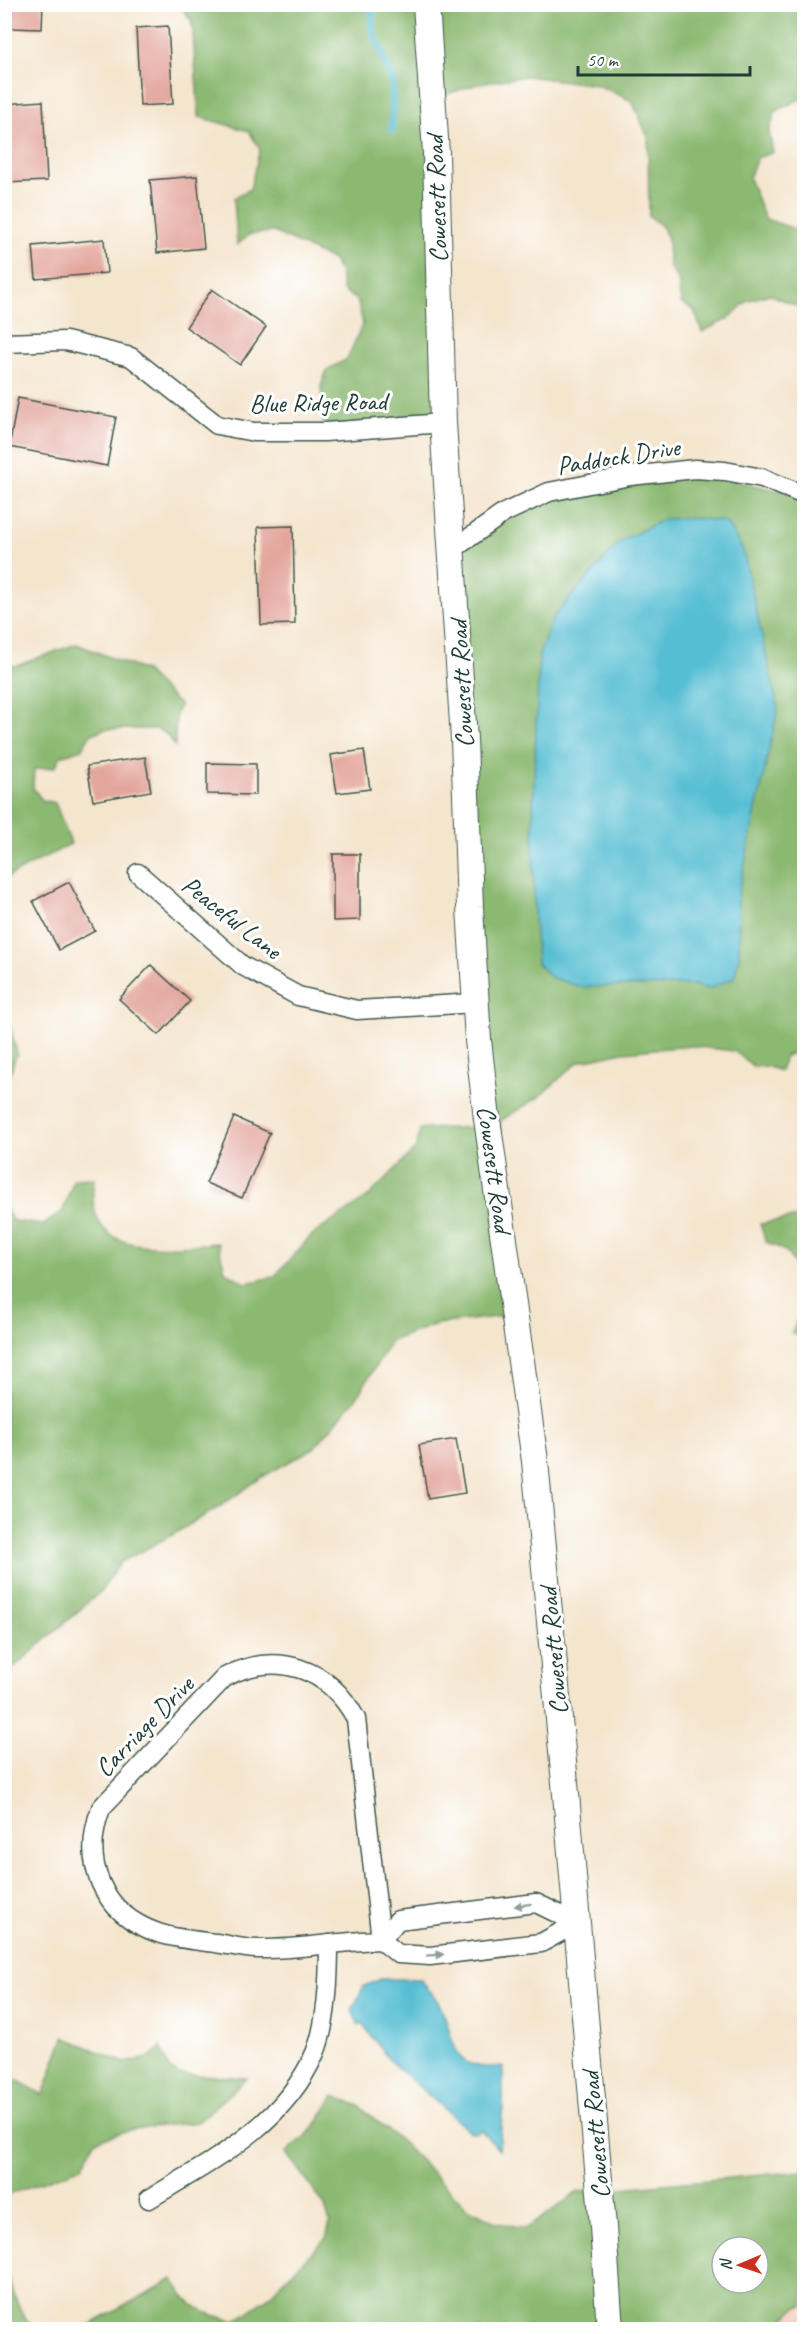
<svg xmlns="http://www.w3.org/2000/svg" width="809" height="2334" font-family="Caveat,sans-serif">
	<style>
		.built { fill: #f7d1c7 }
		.forest { fill: #8cb972; stroke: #567b53; stroke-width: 1.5; fill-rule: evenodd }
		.water { fill: #56bed3; stroke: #3a7e84; stroke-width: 1.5 }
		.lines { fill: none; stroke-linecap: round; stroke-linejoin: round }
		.stream { stroke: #56bed3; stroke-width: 7 }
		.building { fill: #e3a69c }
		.minor-casing { stroke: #3f564b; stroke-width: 21 }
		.secondary-casing { stroke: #3f564b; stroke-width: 28 }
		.minor { stroke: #fff; stroke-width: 18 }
		.secondary { stroke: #fff; stroke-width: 26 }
		.oneway { fill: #8f9e9a }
		.labels { text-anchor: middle; stroke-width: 6; stroke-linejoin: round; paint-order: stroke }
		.street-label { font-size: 26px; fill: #1f3d34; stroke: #fff }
	</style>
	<rect width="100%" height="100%" fill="#fff"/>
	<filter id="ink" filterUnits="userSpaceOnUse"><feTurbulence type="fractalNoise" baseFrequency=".0167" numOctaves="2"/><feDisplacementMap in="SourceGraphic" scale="12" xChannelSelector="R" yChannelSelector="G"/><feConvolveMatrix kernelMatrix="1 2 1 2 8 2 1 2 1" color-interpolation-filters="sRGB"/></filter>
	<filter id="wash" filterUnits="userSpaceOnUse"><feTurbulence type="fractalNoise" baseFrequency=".008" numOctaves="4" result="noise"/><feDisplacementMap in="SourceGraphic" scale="24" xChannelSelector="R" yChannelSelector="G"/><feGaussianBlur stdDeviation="1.35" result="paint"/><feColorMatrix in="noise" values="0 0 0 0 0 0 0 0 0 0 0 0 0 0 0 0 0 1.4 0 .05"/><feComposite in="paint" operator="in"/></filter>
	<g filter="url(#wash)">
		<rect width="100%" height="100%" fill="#f4e5cd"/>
		<path class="built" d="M 804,2306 L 804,2329 L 774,2330 L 798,2307 Z"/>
		<g class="forest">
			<path d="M 184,4 L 804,5 L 804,97 L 776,111 L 769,131 L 773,152 L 757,158 L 749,178 L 765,219 L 804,232 L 804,309 L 769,294 L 747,301 L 728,319 L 702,332 L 694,310 L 681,303 L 678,280 L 669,266 L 668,238 L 661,225 L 649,217 L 648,137 L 632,101 L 598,85 L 526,76 L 481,83 L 431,99 L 442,415 L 324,430 L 321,386 L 327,370 L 347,359 L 363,323 L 357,300 L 343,291 L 340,273 L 333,260 L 274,232 L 250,234 L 237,245 L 234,198 L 250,189 L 260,149 L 249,131 L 199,117 L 192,22 L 181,6 Z"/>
			<path d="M 691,471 L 804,496 L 804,1049 L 785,1056 L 780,1071 L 766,1066 L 754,1067 L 734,1051 L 691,1046 L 623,1052 L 578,1062 L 539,1097 L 500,1121 L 512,1315 L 436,1324 L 391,1341 L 355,1400 L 314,1448 L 262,1477 L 219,1507 L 172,1535 L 121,1562 L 101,1591 L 5,1675 L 5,1207 L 13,1221 L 43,1225 L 63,1211 L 74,1179 L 94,1178 C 82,1263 163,1246 218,1243 L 225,1271 L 245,1283 L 274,1277 L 312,1235 L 368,1197 L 416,1148 L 420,1129 L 485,1127 L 454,547 L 548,493 ZM 664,519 L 738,895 L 739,957 L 709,989 L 694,985 L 534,807 L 553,617 L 621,541 Z"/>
			<path d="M 76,644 L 145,671 L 180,706 L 176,713 L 175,746 L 166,734 L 157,729 L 104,729 L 90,735 L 82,749 L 61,756 L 55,767 L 34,769 L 33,788 L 42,800 L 55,803 L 71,844 L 9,876 L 5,883 L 5,664 L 16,666 Z"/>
			<path d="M 5,1009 L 17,1053 L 5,1088 Z"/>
			<path d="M 804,1216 L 804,1337 L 792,1333 L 801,1310 L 797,1268 L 786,1251 L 766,1242 L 760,1224 Z"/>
			<path d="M 64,2037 L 125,2063 L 148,2058 L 161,2047 L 169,2069 L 178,2074 L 247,2078 L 198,2122 L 133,2129 L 96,2140 L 82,2167 L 7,2195 L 5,2236 L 5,2073 L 43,2095 Z"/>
			<path d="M 334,2096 L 359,2106 L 402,2142 L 466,2207 L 497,2223 L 527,2228 L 578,2192 L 804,2171 L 804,2306 L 797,2307 L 774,2329 L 81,2330 L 173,2279 C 190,2310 203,2313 235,2321 L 265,2300 L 326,2238 L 330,2223 L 324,2204 L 286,2153 L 313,2129 ZM 722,2247 L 758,2247 L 758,2283 L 722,2283 Z"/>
			<path d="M 5,2273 L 24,2318 L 36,2329 L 5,2329 Z"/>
		</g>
		<g class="water">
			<path d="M 697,518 L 726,522 L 743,550 L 778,708 L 738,895 L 739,957 L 734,978 L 709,989 L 694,985 L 581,987 L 550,977 L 537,963 L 534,919 L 533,808 L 539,655 L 553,617 L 621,541 L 664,519 Z"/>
			<path d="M 381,1979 L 420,1979 C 426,1987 433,1994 438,2002 C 459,2038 444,2074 503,2066 L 503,2106 L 499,2150 L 481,2130 L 477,2133 L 470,2132 L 390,2061 L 362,2023 L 359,2026 L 352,2010 L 364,1986 Z"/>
		</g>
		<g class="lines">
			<path class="stream" d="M 371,4 L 373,30 L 393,83 L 392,130"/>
		</g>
		<g id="blocks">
			<g class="building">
				<path d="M 8,4 L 43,4 L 42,29 L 8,28 Z"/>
				<path d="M 168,26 L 173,104 L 140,106 L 136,28 Z"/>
				<path d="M 43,101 L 47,181 L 4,183 L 4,104 Z"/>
				<path d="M 197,176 L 204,248 L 157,253 L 150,180 Z"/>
				<path d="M 104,239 L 107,273 L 36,279 L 33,246 Z"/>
				<path d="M 212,289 L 266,327 L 240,365 L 186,327 Z"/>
				<path d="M 18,398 L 116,417 L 107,466 L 9,447 Z"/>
				<path d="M 293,526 L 295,624 L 261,625 L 258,527 Z"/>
				<path d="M 364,750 L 370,789 L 337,793 L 331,755 Z"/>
				<path d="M 145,757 L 151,791 L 93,801 L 87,766 Z"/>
				<path d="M 207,763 L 256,764 L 256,795 L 207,794 Z"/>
				<path d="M 333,854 L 360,854 L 360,920 L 333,921 Z"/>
				<path d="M 69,882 L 95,931 L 59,950 L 33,901 Z"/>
				<path d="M 151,965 L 190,1001 L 159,1035 L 119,999 Z"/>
				<path d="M 234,1117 L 270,1133 L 242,1198 L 206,1183 Z"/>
				<path d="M 456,1439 L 465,1493 L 428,1499 L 419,1445 Z"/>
			</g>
		</g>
	</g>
	<g filter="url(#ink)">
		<use href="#blocks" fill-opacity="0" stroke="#3f564b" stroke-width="1.5"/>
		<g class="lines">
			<g class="minor-casing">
				<g id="minor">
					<path d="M 4,343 L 66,341 L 131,357 L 217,425 L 254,432 L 325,432 L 443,423"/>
					<path d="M 452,550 L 504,513 L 549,492 L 630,476 L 695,469 L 725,471 L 762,478 L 804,495"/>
					<path d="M 138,873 L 243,966 L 298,996 L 357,1010 L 476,1003"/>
					<path d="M 381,1940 L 356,1719 C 329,1668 277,1650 225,1677 L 101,1808 C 81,1862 101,1913 158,1933 C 177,1939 197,1941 216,1943 C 230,1945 244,1949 257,1949 C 298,1950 340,1941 381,1940 L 398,1954 L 430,1956 L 541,1943 L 577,1923"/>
					<path d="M 381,1940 L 398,1920 L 536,1903 L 577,1923"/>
					<path d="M 149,2199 C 212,2161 284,2125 315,2053 C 327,2025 329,1974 329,1944"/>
				</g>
			</g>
			<g class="secondary-casing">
				<path id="secondary" d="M 426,4 L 436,153 L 443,423 L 464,739 L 470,907 L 478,1040 L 487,1119 L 535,1461 L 566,1794 L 603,2227 L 610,2330"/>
			</g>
			<use href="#minor" class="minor"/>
			<use href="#secondary" class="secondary"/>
		</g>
		<defs><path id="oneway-solid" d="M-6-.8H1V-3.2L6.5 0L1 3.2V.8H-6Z" transform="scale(1.5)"/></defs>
		<g class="oneway">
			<use href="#oneway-solid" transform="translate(523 1905) rotate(173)"/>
			<use href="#oneway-solid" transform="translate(435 1955) rotate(-4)"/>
		</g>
	</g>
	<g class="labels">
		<g class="street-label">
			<text transform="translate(436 199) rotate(-92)" y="9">Cowesett Road</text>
			<text transform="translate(318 402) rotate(-1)" y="9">Blue Ridge Road</text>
			<text transform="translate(618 456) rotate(-9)" y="9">Paddock Drive</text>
			<text transform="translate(461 684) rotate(-93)" y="9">Cowesett Road</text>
			<text transform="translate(232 917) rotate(38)" y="9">Peaceful Lane</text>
			<text transform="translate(495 1169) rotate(82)" y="9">Cowesett Road</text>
			<text transform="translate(553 1651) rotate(-95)" y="9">Cowesett Road</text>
			<text transform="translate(144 1726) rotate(-46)" y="9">Carriage Drive</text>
			<text transform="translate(595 2135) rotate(-95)" y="9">Cowesett Road</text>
		</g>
	</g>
	<rect width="809" height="2334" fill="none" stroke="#fff" stroke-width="24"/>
	<g transform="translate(740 2265) rotate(268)"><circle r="28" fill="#ffffff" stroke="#a5b1ae" stroke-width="1.5"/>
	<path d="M0-4.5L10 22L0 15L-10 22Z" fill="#c8321e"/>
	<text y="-9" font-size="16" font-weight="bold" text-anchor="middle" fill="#1f3d34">N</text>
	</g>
	<path d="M578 66v9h172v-9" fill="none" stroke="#1f3d34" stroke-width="3"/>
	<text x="587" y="66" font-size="18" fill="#1f3d34" stroke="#ffffff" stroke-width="4.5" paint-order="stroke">50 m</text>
</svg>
